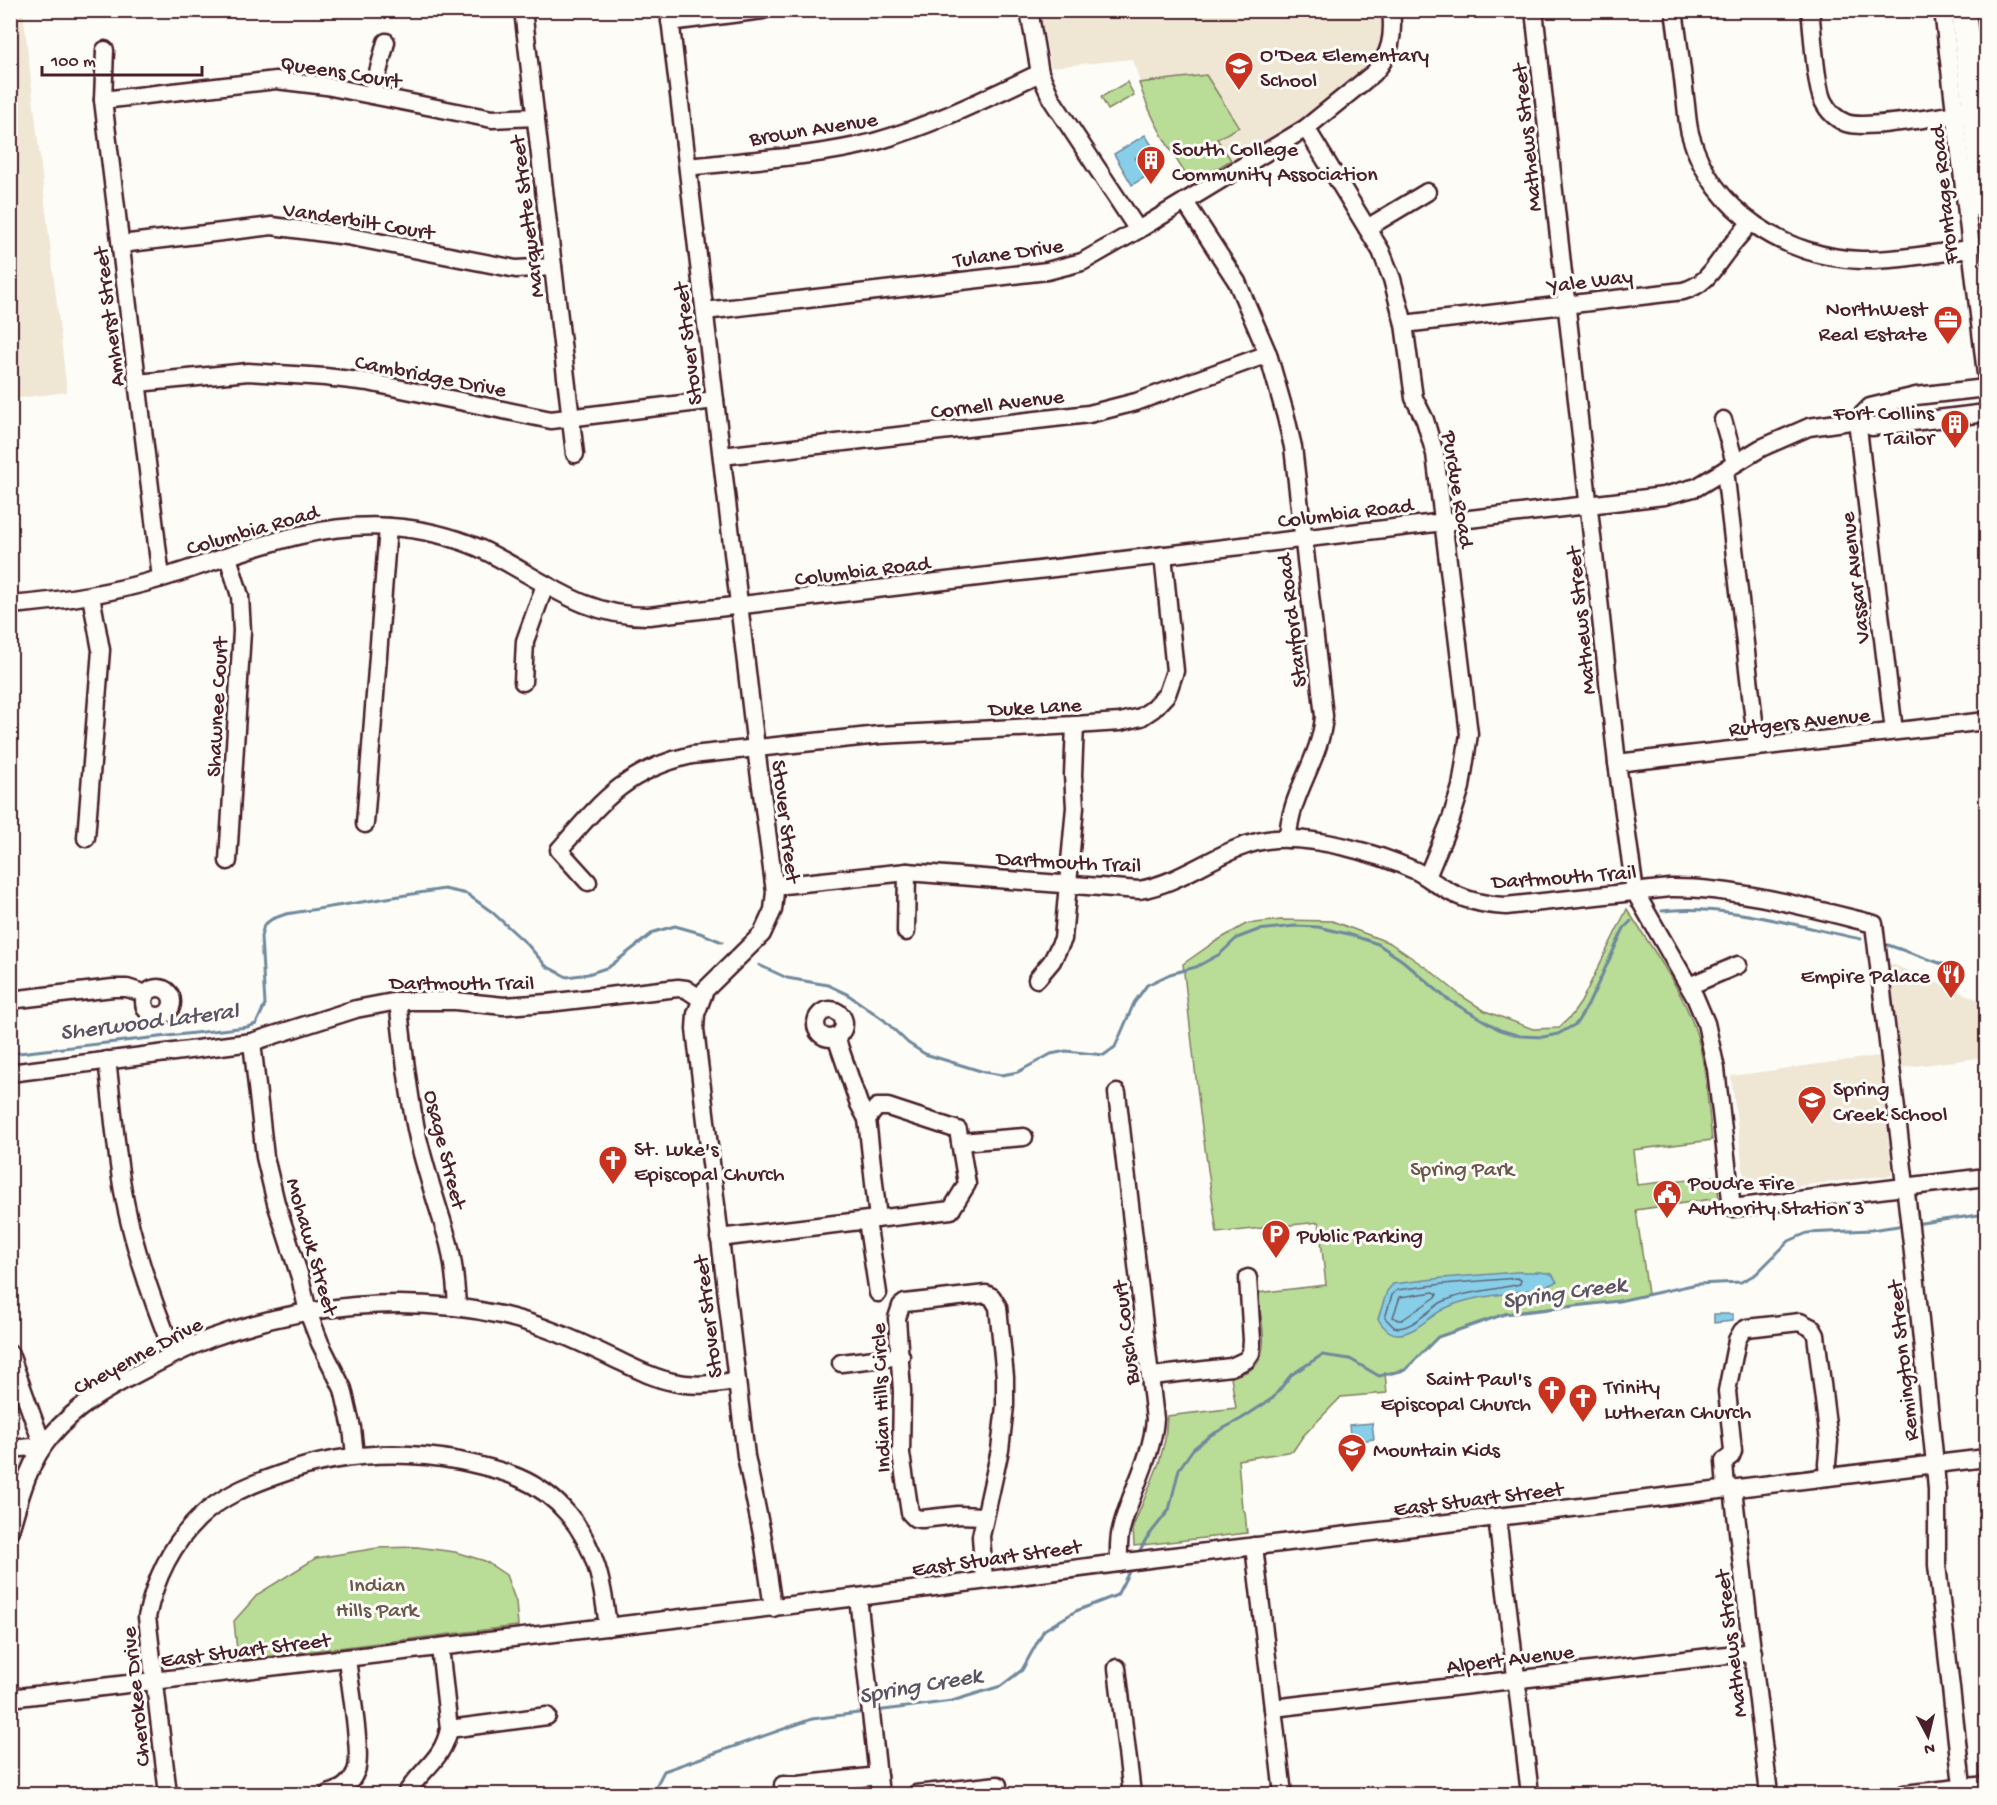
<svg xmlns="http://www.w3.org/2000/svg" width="1997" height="1805" font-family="'Gochi Hand',sans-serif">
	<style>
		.built { fill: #efe6d4 }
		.green { fill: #b9dc97; stroke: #827e61; stroke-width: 1.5 }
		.water { fill: #87cfe8; stroke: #6f899c; stroke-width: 1.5 }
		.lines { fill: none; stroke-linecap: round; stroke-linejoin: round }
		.shore { stroke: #626577; stroke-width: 1.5 }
		.stream { stroke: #6f899c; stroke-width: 3 }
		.minor-casing { stroke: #4a1f2b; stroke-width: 21 }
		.highway-casing { stroke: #4a1f2b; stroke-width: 28 }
		.minor { stroke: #fdfcf7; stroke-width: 16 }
		.highway { stroke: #fdfcf7; stroke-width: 24 }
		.labels { text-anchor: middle; stroke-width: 6; stroke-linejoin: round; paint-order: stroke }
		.poi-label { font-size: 22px; fill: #4a1f2b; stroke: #fdfcf7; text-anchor: start }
		.street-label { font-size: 22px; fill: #4a1f2b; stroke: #fdfcf7 }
		.park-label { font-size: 22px; fill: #6b584b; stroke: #fdfcf7 }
		.water-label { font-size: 24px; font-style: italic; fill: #5c5464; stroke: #fdfcf7 }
	</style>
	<rect width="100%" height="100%" fill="#fdfcf7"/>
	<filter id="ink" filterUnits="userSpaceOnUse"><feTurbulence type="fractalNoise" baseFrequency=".0167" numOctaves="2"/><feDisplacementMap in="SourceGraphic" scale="12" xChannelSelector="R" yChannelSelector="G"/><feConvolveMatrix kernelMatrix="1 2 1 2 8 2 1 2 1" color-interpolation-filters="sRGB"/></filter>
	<g filter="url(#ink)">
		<g class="built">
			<path d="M 10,11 L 23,11 L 67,392 L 11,399 Z"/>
			<path d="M 1040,11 L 1380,11 L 1382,34 L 1380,49 L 1373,63 L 1303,118 L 1194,187 L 1169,149 L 1145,100 L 1133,59 L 1051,67 Z"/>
			<path d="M 1887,962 L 1986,1003 L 1986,1057 L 1899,1068 Z"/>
			<path d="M 1879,1056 L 1892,1175 L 1746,1192 L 1731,1076 Z"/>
		</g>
		<g class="green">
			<path d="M 1206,75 L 1239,127 L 1217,139 L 1231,160 L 1192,184 C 1171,152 1151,120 1139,83 Z"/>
			<path d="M 1127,82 L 1134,95 L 1108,110 L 1101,97 Z"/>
			<path d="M 1627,909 C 1653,951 1687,994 1699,1043 C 1707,1074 1708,1108 1712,1140 L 1633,1150 L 1637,1185 L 1716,1176 L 1719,1198 L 1636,1210 L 1648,1294 L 1619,1301 L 1506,1313 L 1437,1337 L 1404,1371 L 1385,1373 L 1387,1393 L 1341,1397 L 1303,1436 L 1293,1451 L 1238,1460 L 1242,1508 L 1245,1512 L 1247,1533 L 1134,1546 L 1133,1527 L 1159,1463 L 1165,1440 L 1167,1416 L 1236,1408 L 1231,1377 C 1237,1375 1245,1373 1250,1370 C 1273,1356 1260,1315 1257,1293 L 1326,1285 L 1319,1222 L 1217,1233 L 1200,1113 L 1183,964 L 1213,943 L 1246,924 L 1281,920 L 1332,921 L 1390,943 L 1431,971 L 1460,995 L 1485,1011 L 1533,1029 L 1559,1028 L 1572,1015 L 1581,1002 Z"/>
			<path d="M 417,1547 L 455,1552 L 485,1561 L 506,1575 L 516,1602 L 518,1626 L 238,1660 L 234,1621 L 258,1594 L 316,1558 L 378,1548 Z"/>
		</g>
		<g class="water">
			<path d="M 1145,135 L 1153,147 L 1135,158 L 1147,176 L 1132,185 L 1114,154 Z"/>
			<path d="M 1517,1272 L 1540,1272 L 1552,1274 L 1557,1282 C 1523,1296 1482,1292 1448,1307 C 1432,1313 1417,1333 1399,1334 C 1390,1335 1382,1326 1378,1319 L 1387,1291 L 1393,1284 L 1443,1278 Z"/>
			<path d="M 1714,1314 L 1733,1314 L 1733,1321 L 1714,1323 Z"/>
			<path d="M 1372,1423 L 1374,1439 L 1351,1442 L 1349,1425 Z"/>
		</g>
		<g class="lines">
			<g class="shore">
				<path d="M 1517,1278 L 1521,1280 L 1520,1284 C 1494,1290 1466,1291 1442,1302 C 1429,1309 1410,1332 1394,1327 L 1385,1318 L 1392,1295 L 1397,1290 L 1443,1284 Z"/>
				<path d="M 1434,1292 L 1437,1294 L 1436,1297 L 1402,1320 L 1398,1320 L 1393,1317 L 1400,1297 Z"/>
			</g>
			<g class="stream">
				<path d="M 1662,911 C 1724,903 1800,927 1861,939"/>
				<path d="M 1888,945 L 1948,966"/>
				<path d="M 759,965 L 787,978 L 828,985 L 847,994 L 884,1020 L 908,1043 L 925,1054 L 984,1072 L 1002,1075 L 1018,1072 L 1051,1054 L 1066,1051 L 1104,1055 L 1115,1047 L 1134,1003 L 1147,985 L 1170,974 L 1196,967 L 1220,954 L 1237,938 L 1258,930 L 1295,926 L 1318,927 L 1348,934 L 1378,944 L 1403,961 L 1447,999 L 1500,1030 L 1520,1036 L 1543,1037 L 1558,1034 L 1576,1024 L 1588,1005 L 1624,928 L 1631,921"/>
				<path d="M 10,1054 L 247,1027 L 256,1024 L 265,1005 L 261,937 L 264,925 L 272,919 L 286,914 L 444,889 L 467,894 L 492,912 L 527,944 L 546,966 L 567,977 L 588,974 L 609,967 L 654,932 L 675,926 L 700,933 L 722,942"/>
				<path d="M 1914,1224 L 1986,1214"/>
				<path d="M 1138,1554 L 1146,1539 L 1169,1510 L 1179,1469 L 1193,1449 L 1211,1435 L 1241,1419 L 1273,1398 L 1291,1375 L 1322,1355 L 1350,1359 L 1379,1376 L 1405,1370 L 1438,1337 L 1505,1314 L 1619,1301 L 1697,1284 L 1741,1282 L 1756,1274 L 1789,1241 L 1807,1233 L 1871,1230 L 1905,1225"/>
				<path d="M 876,1711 L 952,1701 L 1001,1686 L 1022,1670 L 1044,1630 L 1076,1611 L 1117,1595 L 1131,1568"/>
				<path d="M 504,1794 L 512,1789 L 531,1791 L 538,1794"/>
				<path d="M 652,1794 L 664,1771 L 812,1719 L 866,1712"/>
			</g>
			<g class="minor-casing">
				<g id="minor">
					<path d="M 523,10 L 575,454"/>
					<path d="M 669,10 L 756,748 L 775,892 L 773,910 L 762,934 L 705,990 L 696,1014 L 695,1029 L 746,1456 L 763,1539 L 773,1608"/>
					<path d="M 1029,10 L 1040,73 L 1052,100 L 1138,230"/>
					<path d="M 1534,10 L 1617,763 L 1635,892 L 1695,997 L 1706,1023 L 1716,1069 L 1732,1208 L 1986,1177"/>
					<path d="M 1674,10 C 1678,39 1682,68 1685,97 C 1687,110 1687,125 1691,137 C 1712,211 1787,258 1861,260 C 1897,261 1934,253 1970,249"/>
					<path d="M 1810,10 C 1813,32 1815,85 1823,101 C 1828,111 1836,119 1846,123 C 1866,130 1940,116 1965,113"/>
					<path d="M 1943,10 L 1986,374"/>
					<path d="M 670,22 L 763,10"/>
					<path d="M 105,50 L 103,100 L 161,578"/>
					<path d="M 372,95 L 386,42"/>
					<path d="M 103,100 L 276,80 L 326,86 L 492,119 L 536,117"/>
					<path d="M 1306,128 L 1381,251 L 1392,279 L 1404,324 L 1414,398 L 1425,420 L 1435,454 L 1469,734 L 1461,787 L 1451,819 L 1427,877"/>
					<path d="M 688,167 C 748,160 816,157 874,142 C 931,126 987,98 1040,73"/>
					<path d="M 1185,202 L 1237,282 L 1268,354 L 1286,417 L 1293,447 L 1324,716 C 1321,760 1289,794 1288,839"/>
					<path d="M 1367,228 L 1427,192"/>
					<path d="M 121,244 L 272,226 L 347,236 L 516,269 L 553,267"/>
					<path d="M 705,311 L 1047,271 L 1082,262 L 1138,230 L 1306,128 L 1374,73 C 1391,54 1394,36 1391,10"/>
					<path d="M 1404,324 L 1683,291 C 1706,285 1713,269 1727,251 C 1734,241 1743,232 1751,222"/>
					<path d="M 138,383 L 248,372 L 325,377 L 368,382 L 551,420 L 715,400"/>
					<path d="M 1723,420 L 1735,463"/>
					<path d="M 1857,420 L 1894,731"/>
					<path d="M 1857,420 L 1870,407 L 1916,396 L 1986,388"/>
					<path d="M 722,456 L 1089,414 L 1136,402 L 1268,354"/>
					<path d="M 1725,470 L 1757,747"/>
					<path d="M 228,557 L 240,596 L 242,631 L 228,861"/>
					<path d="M 10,605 C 62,601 112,593 162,578 C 237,555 311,521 391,527 C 422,529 451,536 479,548 C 539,576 580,617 649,616 L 1664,496 L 1697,487 L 1761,448 L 1809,427 L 1857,420 L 1872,427 L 1986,413"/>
					<path d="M 523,682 L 525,641 L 545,585"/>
					<path d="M 1617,763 L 1986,721"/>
					<path d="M 365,824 L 388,527"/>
					<path d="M 86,838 L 101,650 L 91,596"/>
					<path d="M 588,882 L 559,850 C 602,801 626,770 692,755 L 879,735 L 1075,725 L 1120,722 L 1141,717 L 1153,709 L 1167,694 L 1175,671 L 1163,555"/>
					<path d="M 775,886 L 907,872 L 1139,890 C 1188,882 1225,843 1275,839 C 1316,836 1376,853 1414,870 C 1425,875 1434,883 1445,889 C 1463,900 1485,905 1506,906 L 1670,888 C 1735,887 1810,908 1874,924 L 1912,1244 L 1935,1464 L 1937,1489 L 1937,1565 L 1963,1794"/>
					<path d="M 906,932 L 907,872"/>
					<path d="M 1037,979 L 1052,961 L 1063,939 L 1075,807 L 1073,775 L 1075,725"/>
					<path d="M 1689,986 L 1738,965"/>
					<circle cx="158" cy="1002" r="14"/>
					<path d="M 10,1000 L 113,988 L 127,988 L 146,994"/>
					<path d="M 398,1001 C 403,1043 407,1087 416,1129 C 424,1168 438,1205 449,1244 C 454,1265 456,1286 457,1307"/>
					<circle cx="830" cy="1024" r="14"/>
					<path d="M 836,1037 L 859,1104 L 867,1119"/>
					<path d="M 252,1042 L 265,1157 L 276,1203 L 300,1277 L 308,1312 L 320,1343 L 343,1389 L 352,1428 L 355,1455"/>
					<path d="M 107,1060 C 112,1100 115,1140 121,1179 C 130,1239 151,1298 174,1354"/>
					<path d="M 10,1073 L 252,1042 L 356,1009 L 398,1001 L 455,1001 L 504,1006 L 548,1003 L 678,988 L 686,989 L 701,999"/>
					<path d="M 1117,1093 L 1155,1419 C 1152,1459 1130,1492 1121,1530 C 1118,1541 1119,1552 1119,1563"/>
					<path d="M 960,1142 L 1024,1137"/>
					<path d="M 867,1221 L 878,1293"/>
					<path d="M 719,1238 L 951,1210 L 967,1184 L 958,1130 L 888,1107 L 877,1107 L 867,1119 L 878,1219"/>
					<path d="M 10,1354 L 43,1446 L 10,1449"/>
					<path d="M 841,1363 L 901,1356"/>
					<path d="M 1152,1376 L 1231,1367 L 1246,1360 L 1251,1353 L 1252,1340 L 1248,1278"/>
					<path d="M 1726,1489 L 1724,1461 L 1731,1456 L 1733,1451 L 1727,1391 L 1737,1340 L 1742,1331 L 1747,1328 L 1800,1322 L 1812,1328 L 1816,1335 L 1829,1441 L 1827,1464 L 1828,1477"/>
					<path d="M 1733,1489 L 1769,1794"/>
					<path d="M 1497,1517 L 1530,1794"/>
					<path d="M 10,1531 C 20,1497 28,1463 51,1436 C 75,1407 105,1390 138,1373 C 162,1360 186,1348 211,1338 C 302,1304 407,1294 501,1315 C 541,1324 578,1341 615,1359 C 634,1368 653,1378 673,1382 C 694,1387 715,1384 736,1381"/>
					<path d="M 1254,1546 L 1283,1794"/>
					<path d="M 984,1580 L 981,1536 L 1000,1450 L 1005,1406 L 1005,1377 L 998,1307 L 992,1297 L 986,1294 L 905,1303 L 901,1306 L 897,1318 L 902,1391 L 901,1454 L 910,1513 L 915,1518 L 922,1519 L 958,1515 L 984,1516"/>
					<path d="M 858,1597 L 880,1794"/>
					<path d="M 1117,1668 L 1132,1794"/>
					<path d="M 10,1698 L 858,1597 L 1157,1558 L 1986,1458"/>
					<path d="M 1273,1708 L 1753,1652"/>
					<path d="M 449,1729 L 547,1716"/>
					<path d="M 783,1785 L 798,1785 L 878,1776"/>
					<path d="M 168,1794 L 147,1617 C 155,1579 171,1545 199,1518 C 222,1496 249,1485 278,1475 C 338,1453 397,1449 460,1461 C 503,1470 538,1479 568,1514 C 596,1547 603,1585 608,1627"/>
					<path d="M 328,1794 C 340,1791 351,1784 356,1771 C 363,1754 349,1681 347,1658"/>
					<path d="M 406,1794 C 421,1769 443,1760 449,1729 L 440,1647"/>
					<path d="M 916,1794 L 998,1785"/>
					<path d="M 1904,1794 L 1986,1785"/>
				</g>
			</g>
			<g class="highway-casing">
				<path id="highway" d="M 1963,10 L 1986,209"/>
			</g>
			<use href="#minor" class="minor"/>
			<use href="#highway" class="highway"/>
		</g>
	</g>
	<defs>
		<g id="school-pin" transform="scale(1.5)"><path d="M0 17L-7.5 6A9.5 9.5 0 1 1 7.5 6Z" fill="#c8321e" stroke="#fdfcf7"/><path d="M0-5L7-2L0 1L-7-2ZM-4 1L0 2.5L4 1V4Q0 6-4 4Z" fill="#fff"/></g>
		<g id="building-pin" transform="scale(1.5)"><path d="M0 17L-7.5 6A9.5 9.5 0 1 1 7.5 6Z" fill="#c8321e" stroke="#fdfcf7"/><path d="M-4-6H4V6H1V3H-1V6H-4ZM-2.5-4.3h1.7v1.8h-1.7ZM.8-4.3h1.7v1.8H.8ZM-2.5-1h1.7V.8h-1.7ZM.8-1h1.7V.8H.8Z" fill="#fff"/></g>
		<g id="office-pin" transform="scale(1.5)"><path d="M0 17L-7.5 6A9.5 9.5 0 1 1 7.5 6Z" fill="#c8321e" stroke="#fdfcf7"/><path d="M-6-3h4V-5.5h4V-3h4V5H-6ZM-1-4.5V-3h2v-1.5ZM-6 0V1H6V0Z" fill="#fff"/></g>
		<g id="restaurant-pin" transform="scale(1.5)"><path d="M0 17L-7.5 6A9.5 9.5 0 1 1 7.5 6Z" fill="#c8321e" stroke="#fdfcf7"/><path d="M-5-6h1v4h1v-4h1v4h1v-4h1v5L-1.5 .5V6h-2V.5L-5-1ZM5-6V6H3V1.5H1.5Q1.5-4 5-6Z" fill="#fff"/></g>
		<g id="church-pin" transform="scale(1.5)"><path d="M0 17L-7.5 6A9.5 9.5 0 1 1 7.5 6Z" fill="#c8321e" stroke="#fdfcf7"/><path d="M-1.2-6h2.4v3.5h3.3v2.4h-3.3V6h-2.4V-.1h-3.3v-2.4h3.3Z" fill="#fff"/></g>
		<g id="civic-pin" transform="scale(1.5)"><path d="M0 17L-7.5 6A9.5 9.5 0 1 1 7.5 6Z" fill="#c8321e" stroke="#fdfcf7"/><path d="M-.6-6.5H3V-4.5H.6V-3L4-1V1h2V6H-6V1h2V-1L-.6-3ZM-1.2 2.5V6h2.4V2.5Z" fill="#fff"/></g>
		<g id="parking-pin" transform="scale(1.5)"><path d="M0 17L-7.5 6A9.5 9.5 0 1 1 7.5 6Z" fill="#c8321e" stroke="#fdfcf7"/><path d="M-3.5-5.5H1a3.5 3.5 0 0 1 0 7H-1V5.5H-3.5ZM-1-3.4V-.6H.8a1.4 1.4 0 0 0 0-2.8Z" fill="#fff"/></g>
	</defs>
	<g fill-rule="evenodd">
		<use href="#school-pin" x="1239" y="66"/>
		<use href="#building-pin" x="1151" y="160"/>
		<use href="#office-pin" x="1948" y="320"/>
		<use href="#building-pin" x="1955" y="424"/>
		<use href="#restaurant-pin" x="1951" y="974"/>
		<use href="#school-pin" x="1812" y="1100"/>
		<use href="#church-pin" x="613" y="1160"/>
		<use href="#civic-pin" x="1667" y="1194"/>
		<use href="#parking-pin" x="1276" y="1234"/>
		<use href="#church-pin" x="1552" y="1390"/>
		<use href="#church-pin" x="1583" y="1398"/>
		<use href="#school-pin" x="1352" y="1448"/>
	</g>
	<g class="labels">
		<g class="poi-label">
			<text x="1260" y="61">O'Dea Elementary<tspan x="1260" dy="25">School</tspan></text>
			<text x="1172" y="155">South College<tspan x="1172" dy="25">Community Association</tspan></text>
			<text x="1927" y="315" text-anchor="end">NorthWest<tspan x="1927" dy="25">Real Estate</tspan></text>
			<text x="1934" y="419" text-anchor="end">Fort Collins<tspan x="1934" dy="25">Tailor</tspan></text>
			<text x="1930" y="982" text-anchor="end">Empire Palace</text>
			<text x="1833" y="1095">Spring<tspan x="1833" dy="25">Creek School</tspan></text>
			<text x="634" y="1155">St. Luke's<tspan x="634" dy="25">Episcopal Church</tspan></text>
			<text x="1688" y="1189">Poudre Fire<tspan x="1688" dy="25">Authority Station 3</tspan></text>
			<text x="1297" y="1242">Public Parking</text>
			<text x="1531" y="1385" text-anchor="end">Saint Paul's<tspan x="1531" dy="25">Episcopal Church</tspan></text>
			<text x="1604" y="1393">Trinity<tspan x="1604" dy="25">Lutheran Church</tspan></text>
			<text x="1373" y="1456">Mountain Kids</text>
		</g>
		<g class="street-label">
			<text transform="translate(341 70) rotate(9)" y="8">Queens Court</text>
			<text transform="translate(813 127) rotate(-9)" y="8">Brown Avenue</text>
			<text transform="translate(1525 138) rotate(-96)" y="8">Mathews Street</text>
			<text transform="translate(1942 195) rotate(-96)" y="8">Frontage Road</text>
			<text transform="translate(525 217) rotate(-97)" y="8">Marquette Street</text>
			<text transform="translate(359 219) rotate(9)" y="8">Vanderbilt Court</text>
			<text transform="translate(1008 251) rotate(-8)" y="8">Tulane Drive</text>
			<text transform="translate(1590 279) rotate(-7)" y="8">Yale Way</text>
			<text transform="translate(107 317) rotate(-97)" y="8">Amherst Street</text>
			<text transform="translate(686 344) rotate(-97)" y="8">Stover Street</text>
			<text transform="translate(431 374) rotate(11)" y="8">Cambridge Drive</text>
			<text transform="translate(997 402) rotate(-7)" y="8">Cornell Avenue</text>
			<text transform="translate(1460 489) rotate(81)" y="8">Purdue Road</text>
			<text transform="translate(1345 511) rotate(-7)" y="8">Columbia Road</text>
			<text transform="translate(252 528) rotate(-16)" y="8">Columbia Road</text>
			<text transform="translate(862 569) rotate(-7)" y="8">Columbia Road</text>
			<text transform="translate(1853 578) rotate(-97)" y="8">Vassar Avenue</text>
			<text transform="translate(1290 621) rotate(-97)" y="8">Stanford Road</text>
			<text transform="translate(1579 621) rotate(-96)" y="8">Mathews Street</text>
			<text transform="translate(1035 705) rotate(-3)" y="8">Duke Lane</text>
			<text transform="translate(215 707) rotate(-87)" y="8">Shawnee Court</text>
			<text transform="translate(1799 720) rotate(-6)" y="8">Rutgers Avenue</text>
			<text transform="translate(788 821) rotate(83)" y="8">Stover Street</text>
			<text transform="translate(1069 860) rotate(3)" y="8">Dartmouth Trail</text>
			<text transform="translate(1564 875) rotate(-4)" y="8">Dartmouth Trail</text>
			<text x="462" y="989">Dartmouth Trail</text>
			<text transform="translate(447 1149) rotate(76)" y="8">Osage Street</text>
			<text transform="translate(314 1246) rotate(74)" y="8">Mohawk Street</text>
			<text transform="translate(706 1317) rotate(-97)" y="8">Stover Street</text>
			<text transform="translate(1124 1333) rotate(-97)" y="8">Busch Court</text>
			<text transform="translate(137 1354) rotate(-28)" y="8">Cheyenne Drive</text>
			<text transform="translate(1901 1361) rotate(-96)" y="8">Remington Street</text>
			<text transform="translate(879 1398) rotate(-92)" y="8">Indian Hills Circle</text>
			<text transform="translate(1478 1497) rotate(-7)" y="8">East Stuart Street</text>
			<text transform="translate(996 1556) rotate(-8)" y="8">East Stuart Street</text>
			<text transform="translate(1729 1644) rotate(-97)" y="8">Mathews Street</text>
			<text transform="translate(245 1648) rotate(-7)" y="8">East Stuart Street</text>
			<text transform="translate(1510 1657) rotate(-7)" y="8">Alpert Avenue</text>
			<text transform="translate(134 1697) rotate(-96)" y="8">Cherokee Drive</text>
		</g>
		<g class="park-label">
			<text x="1462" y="1175">Spring Park</text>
			<text x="377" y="1591">Indian<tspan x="377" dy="25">Hills Park</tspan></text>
		</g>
		<g class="water-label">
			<text transform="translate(149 1020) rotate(-7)" y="8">Sherwood Lateral</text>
			<text transform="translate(1564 1291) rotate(-8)" y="8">Spring Creek</text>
			<text transform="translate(920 1684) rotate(-10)" y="8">Spring Creek</text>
		</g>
	</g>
	<rect width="1997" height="1805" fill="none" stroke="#fdfcf7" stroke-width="36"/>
	<rect x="18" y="18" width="1961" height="1769" fill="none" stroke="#4a1f2b" stroke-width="2" filter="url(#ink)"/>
	<g transform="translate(1928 1736) rotate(173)" stroke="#fdfcf7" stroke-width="4.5" paint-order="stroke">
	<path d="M0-4.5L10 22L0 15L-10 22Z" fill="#4a1f2b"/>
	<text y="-9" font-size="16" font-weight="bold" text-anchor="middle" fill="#4a1f2b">N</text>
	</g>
	<path d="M42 66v9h160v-9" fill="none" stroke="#4a1f2b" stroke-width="3"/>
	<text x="51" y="66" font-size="18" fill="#4a1f2b" stroke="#fdfcf7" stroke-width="4.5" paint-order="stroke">100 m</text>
</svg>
